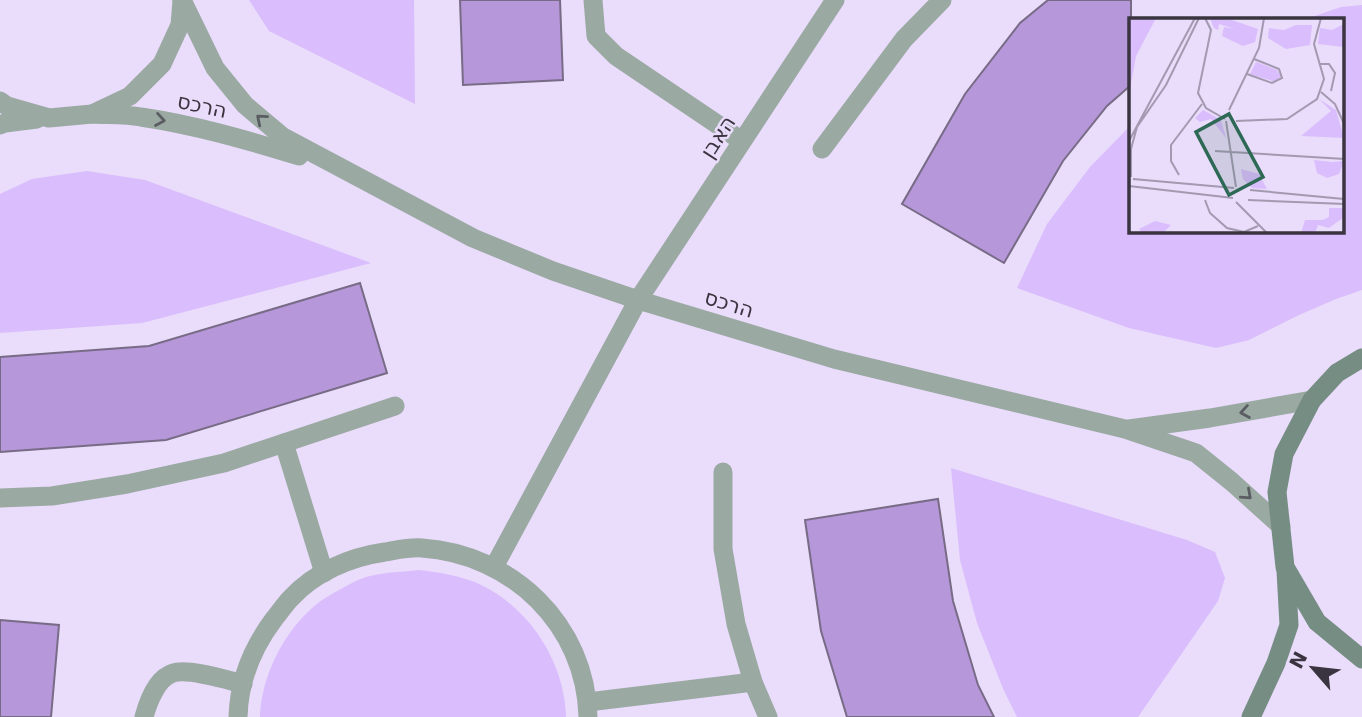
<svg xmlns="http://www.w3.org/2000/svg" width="1362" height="717" font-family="'DejaVu Sans',Heebo,sans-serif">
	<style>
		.green { fill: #dabdfc }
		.building { fill: #b697d9; stroke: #776b86; stroke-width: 2 }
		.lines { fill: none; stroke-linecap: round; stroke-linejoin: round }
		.service { stroke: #9aa9a2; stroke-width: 19 }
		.minor { stroke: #9aa9a2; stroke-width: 19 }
		.secondary { stroke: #768d83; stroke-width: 19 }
		.oneway { stroke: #5b5d62 }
		.labels { text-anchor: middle; stroke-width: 5; stroke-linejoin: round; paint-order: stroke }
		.street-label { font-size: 21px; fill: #39343f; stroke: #eadcfb }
		.inset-road { fill: none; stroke: #a399b0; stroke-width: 2 }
		.view { fill: #2d6954; fill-opacity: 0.15; stroke: #2d6954; stroke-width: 3.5 }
		.inset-edge { fill: none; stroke: #39343f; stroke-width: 3.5 }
	</style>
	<rect width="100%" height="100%" fill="#eadcfb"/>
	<g class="green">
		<path d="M 249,0 L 414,0 L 415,104 L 269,31 Z"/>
		<path d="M 1362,5 L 1362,290 L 1336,299 L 1299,315 L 1249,340 L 1216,348 L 1129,328 L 1017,288 L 1047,224 L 1090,167 L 1131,125 L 1131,231 L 1343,231 L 1343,19 L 1306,19 L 1341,7 Z"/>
		<path d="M 87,171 L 145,180 L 371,263 L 142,323 L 0,333 L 0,194 L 32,179 Z"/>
		<path d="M 951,468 L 1187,540 L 1215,552 L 1225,578 L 1218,601 L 1138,717 L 1017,717 L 1004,691 L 977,623 L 960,560 Z"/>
		<path d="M 419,570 C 437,572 455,575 472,581 C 526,602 565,660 566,717 L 260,717 C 261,674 287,625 322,600 C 328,596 334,593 341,589 C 350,584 360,578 370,576 C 386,572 403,572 419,570 Z"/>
	</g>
	<g class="building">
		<path d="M 460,0 L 560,0 L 563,80 L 463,85 Z"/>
		<path d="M 1048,0 L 1131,0 L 1131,85 L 1107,106 L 1063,161 L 1004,263 L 902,204 L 965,94 L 1020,23 Z"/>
		<path d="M 360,283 L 387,373 L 166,440 L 0,452 L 0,357 L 149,346 Z"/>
		<path d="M 938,499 L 953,601 L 978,685 L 994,717 L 847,717 L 821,631 L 805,520 Z"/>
		<path d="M 0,620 L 59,625 L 51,717 L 0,717 Z"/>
	</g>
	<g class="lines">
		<g class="service">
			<path d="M 593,0 L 596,36 L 616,56 L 742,141"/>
			<path d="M 822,149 L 904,39 L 942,0"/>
			<path d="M 284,443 L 324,573"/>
			<path d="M 723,472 L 723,549 L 736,624 L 753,682 L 768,717"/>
			<path d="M 0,498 L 52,496 L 127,484 L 224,463 L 395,406"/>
			<path d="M 588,702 L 753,682"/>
			<path d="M 144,717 C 148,702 157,678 173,673 C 188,668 227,680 243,684"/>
		</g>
		<g class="minor">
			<path d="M 182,0 L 215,68 L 245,105 L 283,137 L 473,238 L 553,271 L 638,300 L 834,359 L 1125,429 L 1196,453 L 1232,482 L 1281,526"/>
			<path d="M 0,101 L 7,106 L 49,118 L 92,114 L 130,96 L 162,64 L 180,25 L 182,1"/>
			<path d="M 92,114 C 108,115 125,114 141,117 C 195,125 247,140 299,156"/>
			<path d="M 0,125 L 5,123 L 37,119"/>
			<path d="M 1129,429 L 1210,418 L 1312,400"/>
			<path d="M 494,567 L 638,300 L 835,0"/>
			<path d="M 238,717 C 239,681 253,647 274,619 C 280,612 285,604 291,598 C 315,572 350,557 385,552 C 397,550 410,547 422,548 C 512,554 586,625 588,717"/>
		</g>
		<g class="secondary">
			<path d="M 1362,358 L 1337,373 L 1312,400 L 1284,454 L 1277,492 L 1285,567 L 1317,622 L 1362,659"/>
			<path d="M 1251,717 L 1276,663 L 1289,625 L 1286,571"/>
		</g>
	</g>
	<defs><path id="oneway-chevron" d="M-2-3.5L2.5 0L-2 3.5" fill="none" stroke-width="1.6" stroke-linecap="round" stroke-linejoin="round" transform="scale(1.75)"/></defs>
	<g class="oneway">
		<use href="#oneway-chevron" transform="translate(261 119) rotate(-140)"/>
		<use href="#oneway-chevron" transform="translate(160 120) rotate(10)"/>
		<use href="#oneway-chevron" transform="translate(1245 412) rotate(171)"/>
		<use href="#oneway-chevron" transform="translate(1247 495) rotate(42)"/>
	</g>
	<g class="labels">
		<g class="street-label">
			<text transform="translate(202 106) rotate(12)" y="7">הרכס</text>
			<text transform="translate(718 137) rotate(-57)" y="7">האבן</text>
			<text transform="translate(729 304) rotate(17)" y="7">הרכס</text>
		</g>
	</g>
	<g transform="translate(1129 18)">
		<rect width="215" height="215" fill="#eadcfb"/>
		<path d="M 0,0 L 27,0 L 7,38 L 0,77 ZM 81,0 L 97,0 L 129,11 L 126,24 L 114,28 L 93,18 L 95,9 L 106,11 L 90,6 L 89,12 L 85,10 ZM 215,6 L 215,29 L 189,26 L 191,10 L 203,12 ZM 167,7 L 183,7 L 181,27 L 157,31 L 139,20 L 140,10 L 155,12 ZM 127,44 L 148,52 L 152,58 L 147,64 L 121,56 ZM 190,81 L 207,92 L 215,120 L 172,118 L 202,93 ZM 74,92 L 92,102 L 97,120 L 82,101 L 71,104 L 66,100 ZM 185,142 L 203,144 L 215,143 L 210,156 L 198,160 L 188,155 ZM 112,151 L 130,156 L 138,171 L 123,170 L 114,161 ZM 200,190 L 215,190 L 215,199 L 200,210 L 189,207 L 186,215 L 172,215 L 176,202 L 194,202 L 200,199 ZM 26,203 L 42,207 L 34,215 L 13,215 L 10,211 Z" fill="#dabdfc"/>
		<path class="inset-road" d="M 76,0 L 82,12 L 69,75 L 77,90 L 96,101M 191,46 L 200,46 L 206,55 L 202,73M 118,56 L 143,65 L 153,60 L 150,51 L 125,41M 192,74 L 206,86 L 216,108M 100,92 L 130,30 L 135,0M 97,103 L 107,169M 107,103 L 158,101 L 188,81 L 195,61 L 185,26 L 192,0M 0,123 L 66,0M 86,133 L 216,141M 50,157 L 42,143 L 42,127 L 73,86M 2,159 L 2,131 L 8,109 L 37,67 L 70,0M 4,161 L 105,170M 0,168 L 104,180M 121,172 L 215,181M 76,182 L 81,195 L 98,210 L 115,214 L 129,208M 119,182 L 216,186M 107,184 L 138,215"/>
		<path class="view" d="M 100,96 L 134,159 L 100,177 L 67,114 Z"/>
		<rect width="215" height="215" class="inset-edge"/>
	</g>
	<g transform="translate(1313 668) rotate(298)" stroke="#eadcfb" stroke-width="5" paint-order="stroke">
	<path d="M0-5L12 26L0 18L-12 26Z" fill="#39343f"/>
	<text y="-10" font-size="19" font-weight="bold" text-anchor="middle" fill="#39343f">N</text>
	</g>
</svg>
